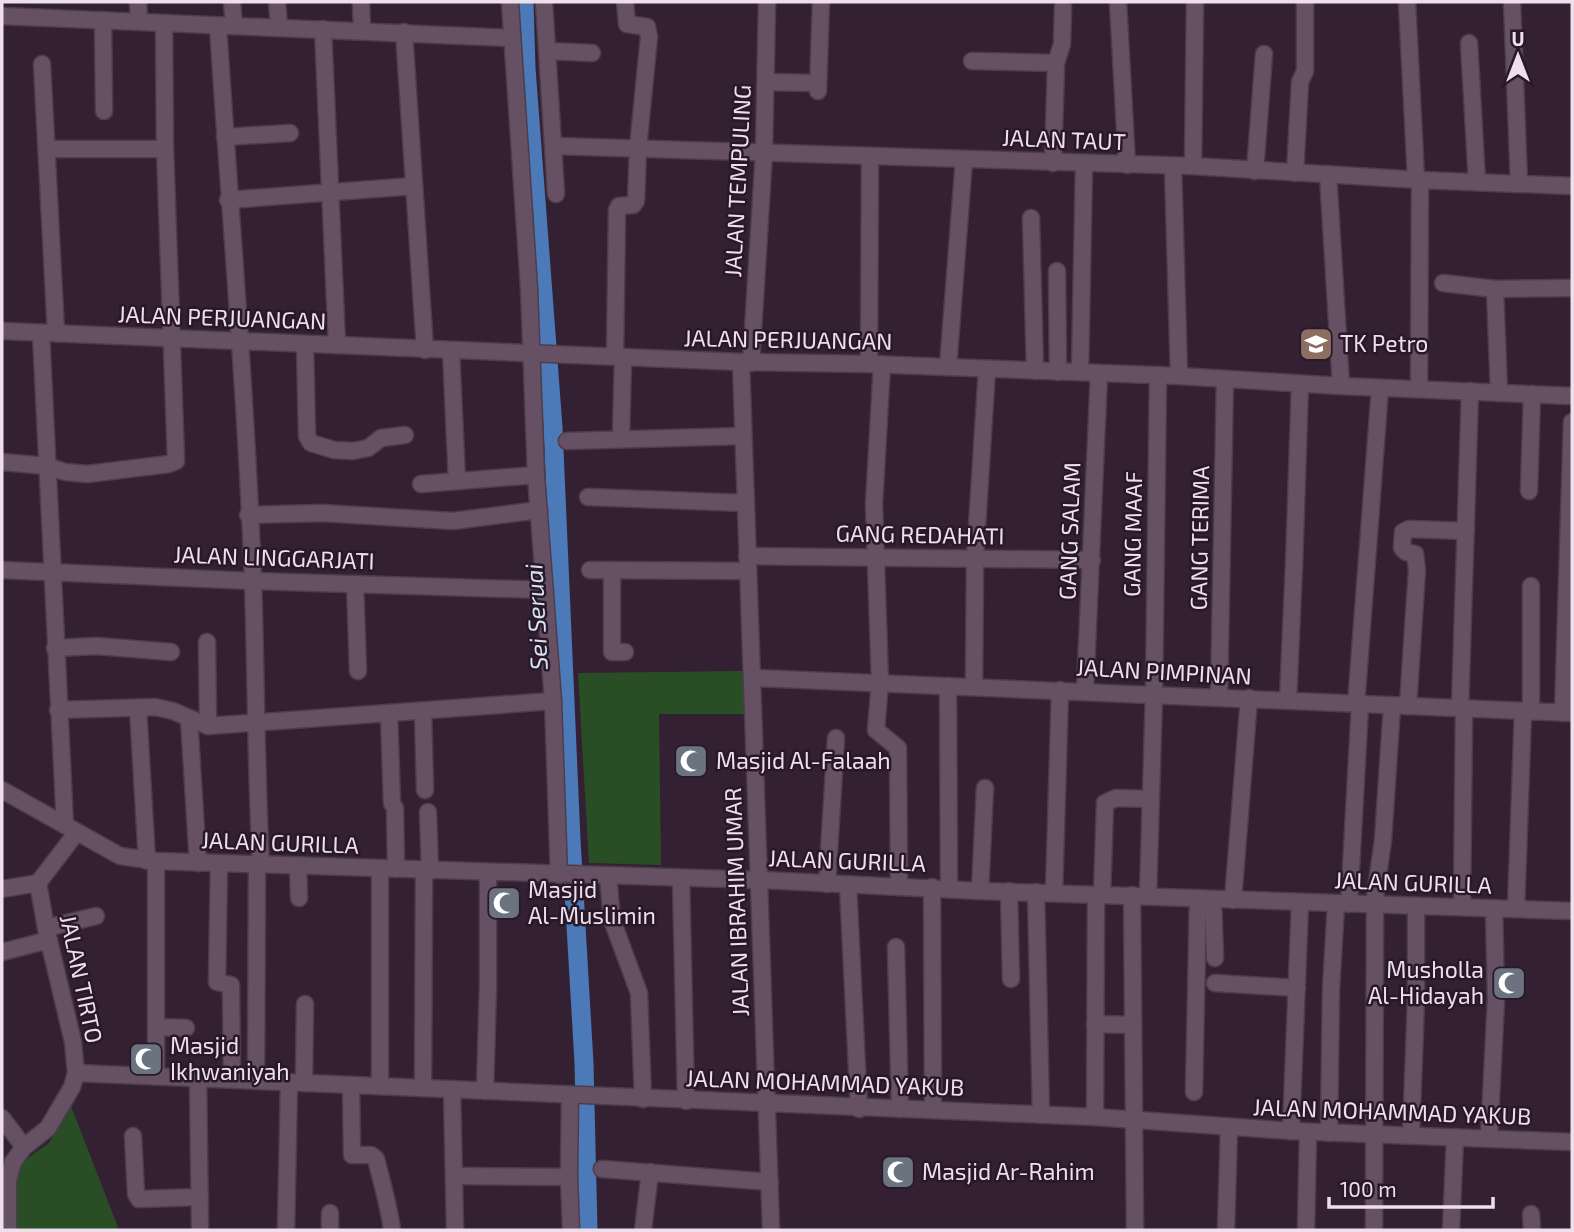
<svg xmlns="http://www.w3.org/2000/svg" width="1574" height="1232" font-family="'Exo 2',sans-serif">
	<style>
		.green { fill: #294e26 }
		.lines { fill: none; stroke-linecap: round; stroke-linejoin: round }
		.river { stroke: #4c79b7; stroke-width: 19 }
		.minor-casing { stroke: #4d3d4c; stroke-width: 19 }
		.minor { stroke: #665164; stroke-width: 16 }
		.labels { text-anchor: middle; stroke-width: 5; stroke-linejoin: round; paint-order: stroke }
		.street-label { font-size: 23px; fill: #ede0ec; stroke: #291828 }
		.poi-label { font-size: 23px; fill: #ede0ec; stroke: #291828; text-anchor: start }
		.water-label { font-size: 24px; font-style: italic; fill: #d7e3f5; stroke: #291828 }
	</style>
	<rect width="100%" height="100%" fill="#332133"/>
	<g class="green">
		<path d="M 744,671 L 744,714 L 659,714 L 661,865 L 589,863 L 578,673 Z"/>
		<path d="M 71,1106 L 119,1230 L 14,1230 L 14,1168 L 49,1143 Z"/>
	</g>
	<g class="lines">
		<path class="river" d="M 524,2 L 526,68 L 553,427 L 571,840 L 584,1063 L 588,1230"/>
		<g class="minor-casing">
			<g id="minor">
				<path d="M 138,2 L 139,21"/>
				<path d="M 232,2 L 234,26"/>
				<path d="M 277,2 L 279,27"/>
				<path d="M 361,2 L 362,31"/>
				<path d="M 510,2 L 529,288 L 536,475 L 553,701 L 559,875"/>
				<path d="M 544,2 L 556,194"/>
				<path d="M 1118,2 L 1127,165"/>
				<path d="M 1407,2 L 1416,179"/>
				<path d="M 1512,2 L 1519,183"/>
				<path d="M 2,16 L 512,38"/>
				<path d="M 103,20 L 104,111"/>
				<path d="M 218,26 C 230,211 246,395 253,580 C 256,675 256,771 261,866"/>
				<path d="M 323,29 L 337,345"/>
				<path d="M 404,32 L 425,350"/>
				<path d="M 1469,43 L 1477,182"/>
				<path d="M 549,51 L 592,53"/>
				<path d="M 972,61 L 1056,63"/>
				<path d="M 42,64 L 56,333"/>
				<path d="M 766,82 L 814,83"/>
				<path d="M 818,91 L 821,2"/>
				<path d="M 225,137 L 290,133"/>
				<path d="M 555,146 L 1193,166 L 1420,180 L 1572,186"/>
				<path d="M 47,149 L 165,149"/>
				<path d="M 1053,163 L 1056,63 L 1062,44 L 1063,7"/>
				<path d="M 1173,166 L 1179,376"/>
				<path d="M 1193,166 L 1195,2"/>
				<path d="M 1255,171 L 1264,54"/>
				<path d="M 1295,173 L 1300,82 L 1305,71 L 1305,2"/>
				<path d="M 1328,174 L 1341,386"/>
				<path d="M 228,200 L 414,186"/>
				<path d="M 1031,218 L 1035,371"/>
				<path d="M 1057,271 L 1058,372"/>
				<path d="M 1443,283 L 1495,289"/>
				<path d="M 2,331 L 741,362 L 869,364 L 1179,376 L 1341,386 L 1572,396"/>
				<path d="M 41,333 L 65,825"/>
				<path d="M 305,344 L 307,436 L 311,443 L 334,450 L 353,451 L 368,448 L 381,438 L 405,435"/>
				<path d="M 451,351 L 457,481"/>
				<path d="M 615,357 L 617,210 L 619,206 L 633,205 L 636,201 L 638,148 L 649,37 L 647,27 L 627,24 L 625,2"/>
				<path d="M 741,362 L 771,1230"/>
				<path d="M 751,363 L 764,152 L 767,2"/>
				<path d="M 869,364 L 870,156"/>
				<path d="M 882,364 L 874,504 L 880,682 L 876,730 L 898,748 L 899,887"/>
				<path d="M 948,367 L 964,159"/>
				<path d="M 1080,372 L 1084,164"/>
				<path d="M 1419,389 L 1420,180"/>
				<path d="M 1499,393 L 1495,289 L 1572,288"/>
				<path d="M 621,438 L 623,358"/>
				<path d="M 567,441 L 743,436"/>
				<path d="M 2,462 L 47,466 L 65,472 L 87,474 L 169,464 L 176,461 L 165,149 L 164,23"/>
				<path d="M 421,484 L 536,475"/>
				<path d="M 1529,491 L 1532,394"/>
				<path d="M 588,497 L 745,503"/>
				<path d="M 248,515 L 322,513 L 453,521 L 539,510"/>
				<path d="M 747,556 L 1092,560"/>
				<path d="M 2,570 L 253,581 L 545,590"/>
				<path d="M 590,570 L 748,571"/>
				<path d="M 612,570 L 612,652 L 625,652"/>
				<path d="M 355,584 L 358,671"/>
				<path d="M 1531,586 L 1531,712"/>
				<path d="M 207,642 L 208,726"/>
				<path d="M 55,648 L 97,646 L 171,652"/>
				<path d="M 754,678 L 1572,713"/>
				<path d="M 948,686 L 949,889"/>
				<path d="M 974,686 L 975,558 L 987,369"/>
				<path d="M 1085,691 L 1099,373"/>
				<path d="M 1219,697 L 1225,379"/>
				<path d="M 1288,700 L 1294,565 L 1300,384"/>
				<path d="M 1356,705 L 1380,388"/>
				<path d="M 1408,706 L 1417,570 L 1415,554 L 1406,552 L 1402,548 L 1403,532 L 1409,529 L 1466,531"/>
				<path d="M 138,708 L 147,861"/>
				<path d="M 1460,708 L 1470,391"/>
				<path d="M 58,710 L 155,707 L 173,711 L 208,726 L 553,701"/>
				<path d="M 423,712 L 425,790"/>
				<path d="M 1563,713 L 1572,422"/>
				<path d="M 389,714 L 392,803 L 395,808 L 396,869"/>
				<path d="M 189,719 L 198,863"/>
				<path d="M 2,790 L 120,856 L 156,861 L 760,880 L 980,891 L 1572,911"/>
				<path d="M 428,812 L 430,871"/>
				<path d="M 156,861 L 156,1076"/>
				<path d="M 219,865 L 217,982 L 231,985 L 232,1079"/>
				<path d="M 298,867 L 299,898"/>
				<path d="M 380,869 L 380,1086"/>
				<path d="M 608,876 L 612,920 L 639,993 L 643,1099"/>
				<path d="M 681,879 L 686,1101"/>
				<path d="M 827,884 L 836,738"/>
				<path d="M 848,885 L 859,1109"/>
				<path d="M 932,887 L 933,1110"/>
				<path d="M 2,889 L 38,883 L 77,832"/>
				<path d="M 980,891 L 985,788"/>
				<path d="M 1009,891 L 1011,979"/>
				<path d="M 1036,892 L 1041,1115"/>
				<path d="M 1054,893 L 1060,690"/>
				<path d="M 1102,895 L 1105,803 L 1116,798 L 1150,799"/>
				<path d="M 1132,895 L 1135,1230"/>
				<path d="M 1148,895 L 1154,694 L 1158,375"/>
				<path d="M 1213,899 L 1215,958"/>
				<path d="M 1233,900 L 1249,698"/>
				<path d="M 1349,904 L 1360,705"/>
				<path d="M 1462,907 L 1464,708"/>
				<path d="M 1516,909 L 1523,711"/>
				<path d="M 46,928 L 96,916"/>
				<path d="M 896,947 L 900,1109"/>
				<path d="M 2,952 L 49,940"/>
				<path d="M 1215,983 L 1297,988"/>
				<path d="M 1095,1024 L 1133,1025"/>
				<path d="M 156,1027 L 186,1028"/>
				<path d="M 76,1073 L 1095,1117 L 1291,1131 L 1572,1142"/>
				<path d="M 198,1078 L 200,1230"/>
				<path d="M 256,1080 L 257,866"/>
				<path d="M 304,1083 L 305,1004"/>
				<path d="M 351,1085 L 352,1155 L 371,1155 L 376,1159 C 382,1183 389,1206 392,1230"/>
				<path d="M 423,1088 L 424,870"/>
				<path d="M 452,1089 L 455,1230"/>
				<path d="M 485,1091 L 488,985 L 488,872"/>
				<path d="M 1194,1092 L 1198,898"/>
				<path d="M 570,1096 L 569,1177 L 571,1230"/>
				<path d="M 1095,1117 L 1096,895"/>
				<path d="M 2,1118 L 24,1147"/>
				<path d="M 1291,1131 L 1300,903"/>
				<path d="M 1329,1133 L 1331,989 L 1336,904"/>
				<path d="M 1411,1135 L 1416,1000 L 1416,906"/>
				<path d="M 133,1136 L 136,1194 L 139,1199 L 200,1197"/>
				<path d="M 1489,1138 L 1496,999 L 1494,908"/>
				<path d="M 602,1169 L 770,1182"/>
				<path d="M 455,1176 L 569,1177"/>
				<path d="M 330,1213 L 330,1230"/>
				<path d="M 1531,1214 L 1532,1230"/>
				<path d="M 8,1230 L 8,1181 L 13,1162 L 24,1147 L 48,1128 L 72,1087 L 76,1073 L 73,1042 L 46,928 L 38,883"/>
				<path d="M 286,1230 L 289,1082"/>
				<path d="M 643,1230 L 650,1172"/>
				<path d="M 1226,1230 L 1229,1127"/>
				<path d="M 1306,1230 L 1308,1132"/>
				<path d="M 1374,1230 L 1375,897 L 1383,840 L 1392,706"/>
				<path d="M 1451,1230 L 1455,1137"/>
			</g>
		</g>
		<use href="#minor" class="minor"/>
	</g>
	<defs>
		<g id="school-square" transform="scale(1.75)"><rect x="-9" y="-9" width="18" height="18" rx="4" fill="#8d6e63" stroke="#291828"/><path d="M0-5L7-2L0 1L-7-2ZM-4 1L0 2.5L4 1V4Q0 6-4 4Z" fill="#fff"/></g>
		<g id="mosque-square" transform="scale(1.75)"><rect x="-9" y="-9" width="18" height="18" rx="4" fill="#6b7280" stroke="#291828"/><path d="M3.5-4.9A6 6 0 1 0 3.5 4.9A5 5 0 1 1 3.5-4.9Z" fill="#fff"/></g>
	</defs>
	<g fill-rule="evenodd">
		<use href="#school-square" x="1316" y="344"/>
		<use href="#mosque-square" x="691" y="761"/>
		<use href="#mosque-square" x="504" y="903"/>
		<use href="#mosque-square" x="1509" y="983"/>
		<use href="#mosque-square" x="146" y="1059"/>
		<use href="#mosque-square" x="898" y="1172"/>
	</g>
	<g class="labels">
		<g class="street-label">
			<text transform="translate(1064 140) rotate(2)" y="8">JALAN TAUT</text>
			<text transform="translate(738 181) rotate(-87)" y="8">JALAN TEMPULING</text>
			<text transform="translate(222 318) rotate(2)" y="8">JALAN PERJUANGAN</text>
			<text transform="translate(788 340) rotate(1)" y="8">JALAN PERJUANGAN</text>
			<text transform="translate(1070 531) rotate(-88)" y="8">GANG SALAM</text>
			<text transform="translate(1133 534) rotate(-89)" y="8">GANG MAAF</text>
			<text transform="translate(920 535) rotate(1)" y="8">GANG REDAHATI</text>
			<text transform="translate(1200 538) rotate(-89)" y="8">GANG TERIMA</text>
			<text transform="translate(274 558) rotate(2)" y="8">JALAN LINGGARJATI</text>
			<text transform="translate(1164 672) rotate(3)" y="8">JALAN PIMPINAN</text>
			<text transform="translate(280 843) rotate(2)" y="8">JALAN GURILLA</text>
			<text transform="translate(847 861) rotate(2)" y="8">JALAN GURILLA</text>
			<text transform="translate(1413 883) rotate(2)" y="8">JALAN GURILLA</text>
			<text transform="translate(737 902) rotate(-92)" y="8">JALAN IBRAHIM UMAR</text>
			<text transform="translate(81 979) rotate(78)" y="8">JALAN TIRTO</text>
			<text transform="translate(825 1083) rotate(2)" y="8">JALAN MOHAMMAD YAKUB</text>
			<text transform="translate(1392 1112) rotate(2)" y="8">JALAN MOHAMMAD YAKUB</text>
		</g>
		<g class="poi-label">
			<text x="1340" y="352">TK Petro</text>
			<text x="716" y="769">Masjid Al-Falaah</text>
			<text x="528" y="898">Masjid<tspan x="528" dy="26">Al-Muslimin</tspan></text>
			<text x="1484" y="978" text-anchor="end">Musholla<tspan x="1484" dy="26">Al-Hidayah</tspan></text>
			<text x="170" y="1054">Masjid<tspan x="170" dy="26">Ikhwaniyah</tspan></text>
			<text x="922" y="1180">Masjid Ar-Rahim</text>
		</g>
		<g class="water-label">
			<text transform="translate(537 617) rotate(-93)" y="8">Sei Seruai</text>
		</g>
	</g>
	<rect width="1574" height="1232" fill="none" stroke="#ede0ec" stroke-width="7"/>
	<g transform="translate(1518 56)" stroke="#291828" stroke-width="5" paint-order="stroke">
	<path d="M0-5L12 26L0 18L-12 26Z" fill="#ede0ec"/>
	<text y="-10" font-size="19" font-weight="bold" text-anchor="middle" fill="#ede0ec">U</text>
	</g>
	<path d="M1329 1197v10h164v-10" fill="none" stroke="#ede0ec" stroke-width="3.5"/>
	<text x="1340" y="1197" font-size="21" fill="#ede0ec" stroke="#291828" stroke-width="5" paint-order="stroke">100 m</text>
</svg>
